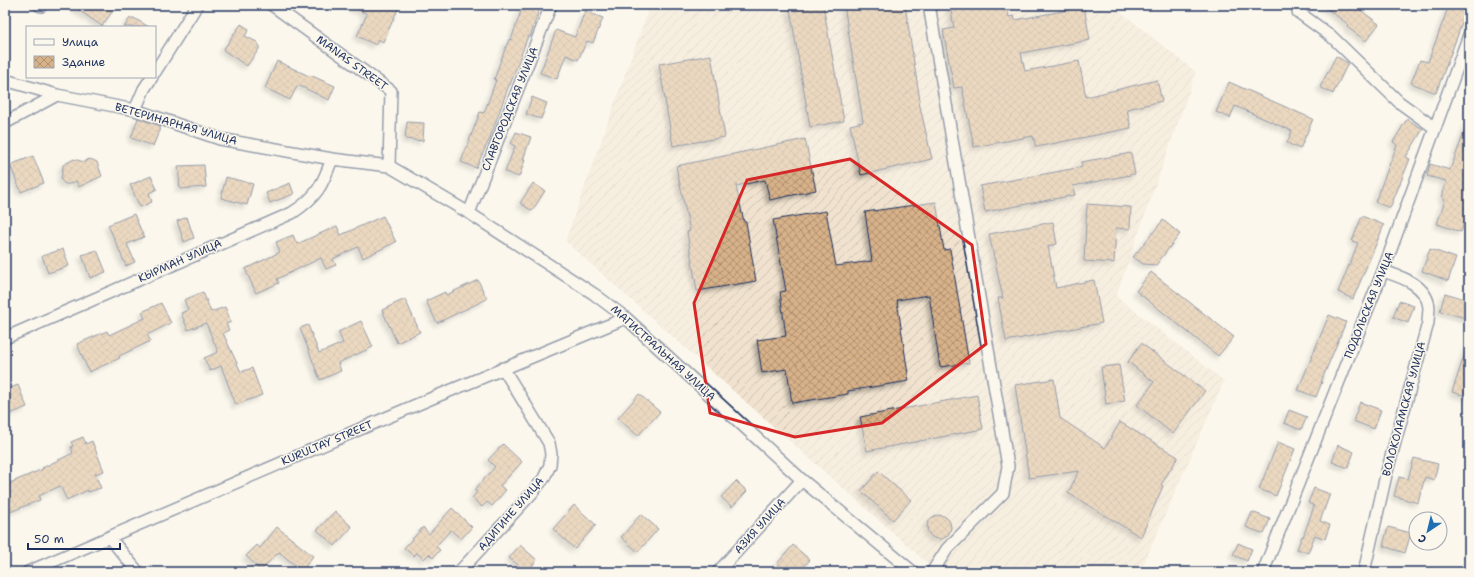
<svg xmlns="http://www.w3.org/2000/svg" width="1474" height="577" viewBox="0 0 1474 577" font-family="'Shantell Sans',sans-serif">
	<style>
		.industrial { fill: url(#industrial-furrows) }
		.building { fill: url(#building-cross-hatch); stroke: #1b2f5e; filter: url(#shadow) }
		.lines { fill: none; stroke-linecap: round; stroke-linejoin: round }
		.street-casing { stroke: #1b2f5e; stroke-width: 14 }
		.street { stroke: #fbf7ec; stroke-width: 11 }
		.marked { fill: none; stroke: #d62828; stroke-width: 3; stroke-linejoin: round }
		.labels { text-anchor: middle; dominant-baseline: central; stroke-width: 3; stroke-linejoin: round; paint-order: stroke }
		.street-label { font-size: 11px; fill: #1b2f5e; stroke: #fbf7ec }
	</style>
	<defs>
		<pattern id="industrial-furrows" width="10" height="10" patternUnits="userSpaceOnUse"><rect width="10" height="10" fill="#f0e2ce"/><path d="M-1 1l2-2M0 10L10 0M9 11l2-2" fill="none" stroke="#cdc2b3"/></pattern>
		<pattern id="building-cross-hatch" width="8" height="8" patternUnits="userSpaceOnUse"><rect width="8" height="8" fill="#d7b188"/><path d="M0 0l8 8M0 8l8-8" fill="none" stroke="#ae9072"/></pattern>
		<filter id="shadow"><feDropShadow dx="-3.5" dy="3.5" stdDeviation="2" flood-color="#0004"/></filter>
	</defs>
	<rect width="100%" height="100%" fill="#fbf7ec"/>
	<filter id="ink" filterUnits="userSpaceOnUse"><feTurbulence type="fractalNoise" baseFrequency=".025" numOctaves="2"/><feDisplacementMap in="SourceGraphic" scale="8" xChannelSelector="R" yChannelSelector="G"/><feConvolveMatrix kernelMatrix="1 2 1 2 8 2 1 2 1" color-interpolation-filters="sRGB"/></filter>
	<g filter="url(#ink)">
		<!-- industrial -->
		<path class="industrial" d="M650,5H1112L1196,72L1116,296L1224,381L1140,572H937L565,241Z"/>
		<!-- building -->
		<path class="building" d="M71,5H117L102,26Z
			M348,5H400L383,42L378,39L376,45L357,36L367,14Z
			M523,5H541L530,37L528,36L510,85H509L490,138L476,168L461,162L480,112L484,113L496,80H494L499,65L509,39L511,40Z
			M816,5H823L844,121L810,127L790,9Z
			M844,5H905L920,101L919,102L932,159L861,175L850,125L863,122Z
			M950,5H1007L1009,17L1014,16L1015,20L1084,7L1090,40L1021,53L1025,71L1079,61L1086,97L1157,80L1162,101L1127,109L1131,128L1036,147L1033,136L974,147L962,87L954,88L943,30L954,28Z
			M1322,5H1354L1379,24L1366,41L1347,27L1349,25Z
			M1449,5H1469L1436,93L1411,83L1420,60L1428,62Z
			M585,11L603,18L593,43L587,41L578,60L566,55L557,79L540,73L556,30L575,37Z
			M130,18H134L149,27H124Z
			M241,24L249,29L245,36L257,42L259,45V49L247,66L223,50Z
			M711,55L725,137L673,146L659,64Z
			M1336,56L1348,63L1333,94L1320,87Z
			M277,61L309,76L310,75L335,86L329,100L298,85L290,100L265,88Z
			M1229,82L1313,119L1300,149L1287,143L1292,131L1235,106L1230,118L1216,112Z
			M532,97L547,103L541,119L526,114Z
			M138,118L161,126L153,146L131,138Z
			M1407,119L1423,129L1406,157L1410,159L1390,208L1375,202L1397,145L1393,142Z
			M407,122L424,123L423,141L405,139Z
			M1468,122H1469V199L1466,218L1461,232L1437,224L1445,200L1442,198L1446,181L1427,176L1430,164L1450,170Z
			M516,132L531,137L523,160H525L519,177L505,172L515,146L511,144Z
			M805,139L816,190L770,200L765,180L736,186L744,222H746L756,281L697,291L687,232L690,231L676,166Z
			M1131,153L1135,174L1073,186L1075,195L985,212L980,186L1082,167L1081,162Z
			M33,156L44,183L21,192L10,165Z
			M74,159L84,162L89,159L93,160L97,162L102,176L79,187L76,181L70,184H65L61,180L63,165Z
			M204,165L206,187L180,189L178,166Z
			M151,176L157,189L149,193L152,202L140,207L130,185Z
			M226,177L253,184L247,205L221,198Z
			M290,183L294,194L270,203L266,193Z
			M533,183L545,191L532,211L520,203Z
			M936,202L944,250L950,249L969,363L940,367L929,295L897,300L909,381L848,391V394L792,403L787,369L762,373L757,340L786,336L780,292L786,291L773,220L826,211L836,266L872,261L865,212Z
			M1087,204L1131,207L1130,229L1116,228L1114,263L1084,261Z
			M134,214L144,237L127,244L135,262L126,266L108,225Z
			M383,216L396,242L363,258L358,247L333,259L336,265L326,269L321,258L277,279L279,283L256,293L245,269L280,252L276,242L293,235L297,244L337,226L341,235Z
			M1362,216L1384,225L1353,299L1338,292L1358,243L1352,241Z
			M187,217L194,238L184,242L177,221Z
			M1163,220L1180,234L1156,265L1143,264L1133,257Z
			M1053,222L1057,244L1048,246L1056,288L1094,280L1102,323L1006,341L998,298H1003L989,234Z
			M63,249L69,266L48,273L42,256Z
			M1430,249L1456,258L1448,281L1422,271Z
			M97,250L106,272L90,278L82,255Z
			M1151,272L1234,337L1218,356L1136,291Z
			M478,280L487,299L437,323L426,301L445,292L446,295Z
			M203,292L211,312L225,307L231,322L226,324L229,330L223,333L241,372L252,368L262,395L236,405L221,366L210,371L204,358L218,352L206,323L188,330L181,313L188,310L184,300Z
			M1445,293L1469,300V319L1440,311Z
			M405,299L420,332L397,343L382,310Z
			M1399,301L1414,306L1408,323L1393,317Z
			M161,303L171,323L147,335L151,341L119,356L120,358L89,372L77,344L107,331L109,335L145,318L142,312Z
			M1329,315L1346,322L1321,382H1322L1316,397L1298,390Z
			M361,321L373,347L338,363L341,371L320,380L300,328L308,325L319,353L343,343L338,332Z
			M1141,343L1205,391L1173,434L1137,405L1154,382L1128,362Z
			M1467,347H1469V397L1452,392Z
			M1119,365L1125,401L1106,404L1101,367Z
			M1054,379L1060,418L1105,448L1120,422L1178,457L1161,485L1163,486L1141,537L1068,493L1079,471L1029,478L1015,385Z
			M18,385L27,407L5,416V390Z
			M639,394L660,412L638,436L618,418Z
			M977,395L983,429L867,451L860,417Z
			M1360,402L1381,410L1374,429L1353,421Z
			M1289,410L1307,417L1301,430L1284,423Z
			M83,437L86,444L92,441L104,471L95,474L101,488L88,492V490L67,500L60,486L39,496L40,500L5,514V485L43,469L42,468L73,453L71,447L73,446L71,442Z
			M1278,442L1295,449L1276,496L1259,489Z
			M503,444L522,462L500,486L506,490L492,506L487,502L482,507L472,498L477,492L474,490L495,467L488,460Z
			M1338,445L1354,452L1348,468L1332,462Z
			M1414,458L1438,464L1434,480L1425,477L1418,503L1394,496L1399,477L1408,479Z
			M878,471L911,500L893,520L861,491Z
			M736,481L747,491L732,507L721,497Z
			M1314,488L1330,494L1320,521L1330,525L1325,539L1315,535L1308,553L1297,549L1302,536L1303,537L1314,506L1308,503Z
			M574,505L596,525L575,549L553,529Z
			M452,508L472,527L461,539L451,530L436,546L440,550L433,558L429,554L424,559L417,553L414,556L404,548L423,527L429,534Z
			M335,511L352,527L335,546L317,530Z
			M1252,512L1270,519L1264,534L1246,527Z
			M641,514L658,529L638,552L621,537Z
			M927 527a12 12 0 1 1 24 0a12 12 0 1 1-24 0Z
			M277,527L313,556L302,571L279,552L261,570L246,556L257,545L260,548Z
			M1388,527L1411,533L1405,553L1383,546Z
			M1238,543L1252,549L1247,561L1233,555Z
			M520,545L537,560L527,572L509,558Z
			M793,545L810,560L799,572H786L777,564Z"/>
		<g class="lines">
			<defs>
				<path id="street" d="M39,5L41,6
					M272,5L391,91L389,166
					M929,5L1008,466L1003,493L947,549L932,572
					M1298,12L1331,36L1399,102L1435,128
					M155,72L197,5
					M5,80L57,95L135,110L220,139L332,159L389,166L469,213L594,294L626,318L802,480L913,572
					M135,110L144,89L152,77
					M5,123L57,95
					M469,213L551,5
					M5,338L292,213C317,197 322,186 332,159
					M109,537L138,572
					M28,572L430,399L626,318
					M459,572L532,493L544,478L550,465L551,454L549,443L503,368
					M718,572L802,480
					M1263,572L1383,271L1469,35
					M1364,572L1386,475L1428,323C1428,318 1429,312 1429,307C1426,284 1401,277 1383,271"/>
			</defs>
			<!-- street casing -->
			<use href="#street" class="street-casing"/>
			<!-- street -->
			<use href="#street" class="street"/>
		</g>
	</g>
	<!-- marked area -->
	<path d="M0 0H1474V577H0ZM850,159L972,245L986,344L882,423L795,437L710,413L694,303L747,180Z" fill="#fbf7ec" fill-opacity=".55" fill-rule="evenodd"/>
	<path class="marked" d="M850,159L972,245L986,344L882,423L795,437L710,413L694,303L747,180Z"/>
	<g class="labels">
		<!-- street labels -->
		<g class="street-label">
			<text transform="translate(352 63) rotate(36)">MANAS STREET</text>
			<text transform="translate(510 109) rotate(-68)">СЛАВГОРОДСКАЯ УЛИЦА</text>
			<text transform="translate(176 124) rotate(16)">ВЕТЕРИНАРНАЯ УЛИЦА</text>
			<text transform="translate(180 261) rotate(-24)">КЫРМАН УЛИЦА</text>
			<text transform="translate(1369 305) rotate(-68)">ПОДОЛЬСКАЯ УЛИЦА</text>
			<text transform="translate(663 353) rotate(42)">МАГИСТРАЛЬНАЯ УЛИЦА</text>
			<text transform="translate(1404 409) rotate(-75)">ВОЛОКОЛАМСКАЯ УЛИЦА</text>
			<text transform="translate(327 443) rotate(-23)">KURULTAY STREET</text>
			<text transform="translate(511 514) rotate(-49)">АДИГИНЕ УЛИЦА</text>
			<text transform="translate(760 526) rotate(-48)">АЗИЯ УЛИЦА</text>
		</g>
	</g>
	<!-- margin -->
	<rect width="1474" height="577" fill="none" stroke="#fbf7ec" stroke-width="20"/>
	<rect x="10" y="10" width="1454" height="557" fill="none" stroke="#1b2f5e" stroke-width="1.5" filter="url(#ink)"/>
	<!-- legend -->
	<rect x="26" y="26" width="130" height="52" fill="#fbf7ec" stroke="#a1a7b3"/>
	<rect x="34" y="39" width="20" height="6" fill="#fbf7ec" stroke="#a1a7b3"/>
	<text x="62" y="46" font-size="12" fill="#1b2f5e">Улица</text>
	<rect x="34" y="56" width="20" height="12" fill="url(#building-cross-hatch)" stroke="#a1a7b3"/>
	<text x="62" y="66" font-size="12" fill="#1b2f5e">Здание</text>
	<!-- north arrow -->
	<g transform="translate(1428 531) rotate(215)"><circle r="19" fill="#fbf7ec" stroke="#a1a7b3"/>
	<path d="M0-3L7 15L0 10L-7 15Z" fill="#1f6fb2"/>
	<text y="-6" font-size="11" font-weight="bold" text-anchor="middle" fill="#1b2f5e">С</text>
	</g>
	<!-- scale -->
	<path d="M28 543v6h92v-6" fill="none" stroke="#1b2f5e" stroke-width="2"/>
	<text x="34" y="543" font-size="12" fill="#1b2f5e" stroke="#fbf7ec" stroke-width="3" paint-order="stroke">50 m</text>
</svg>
